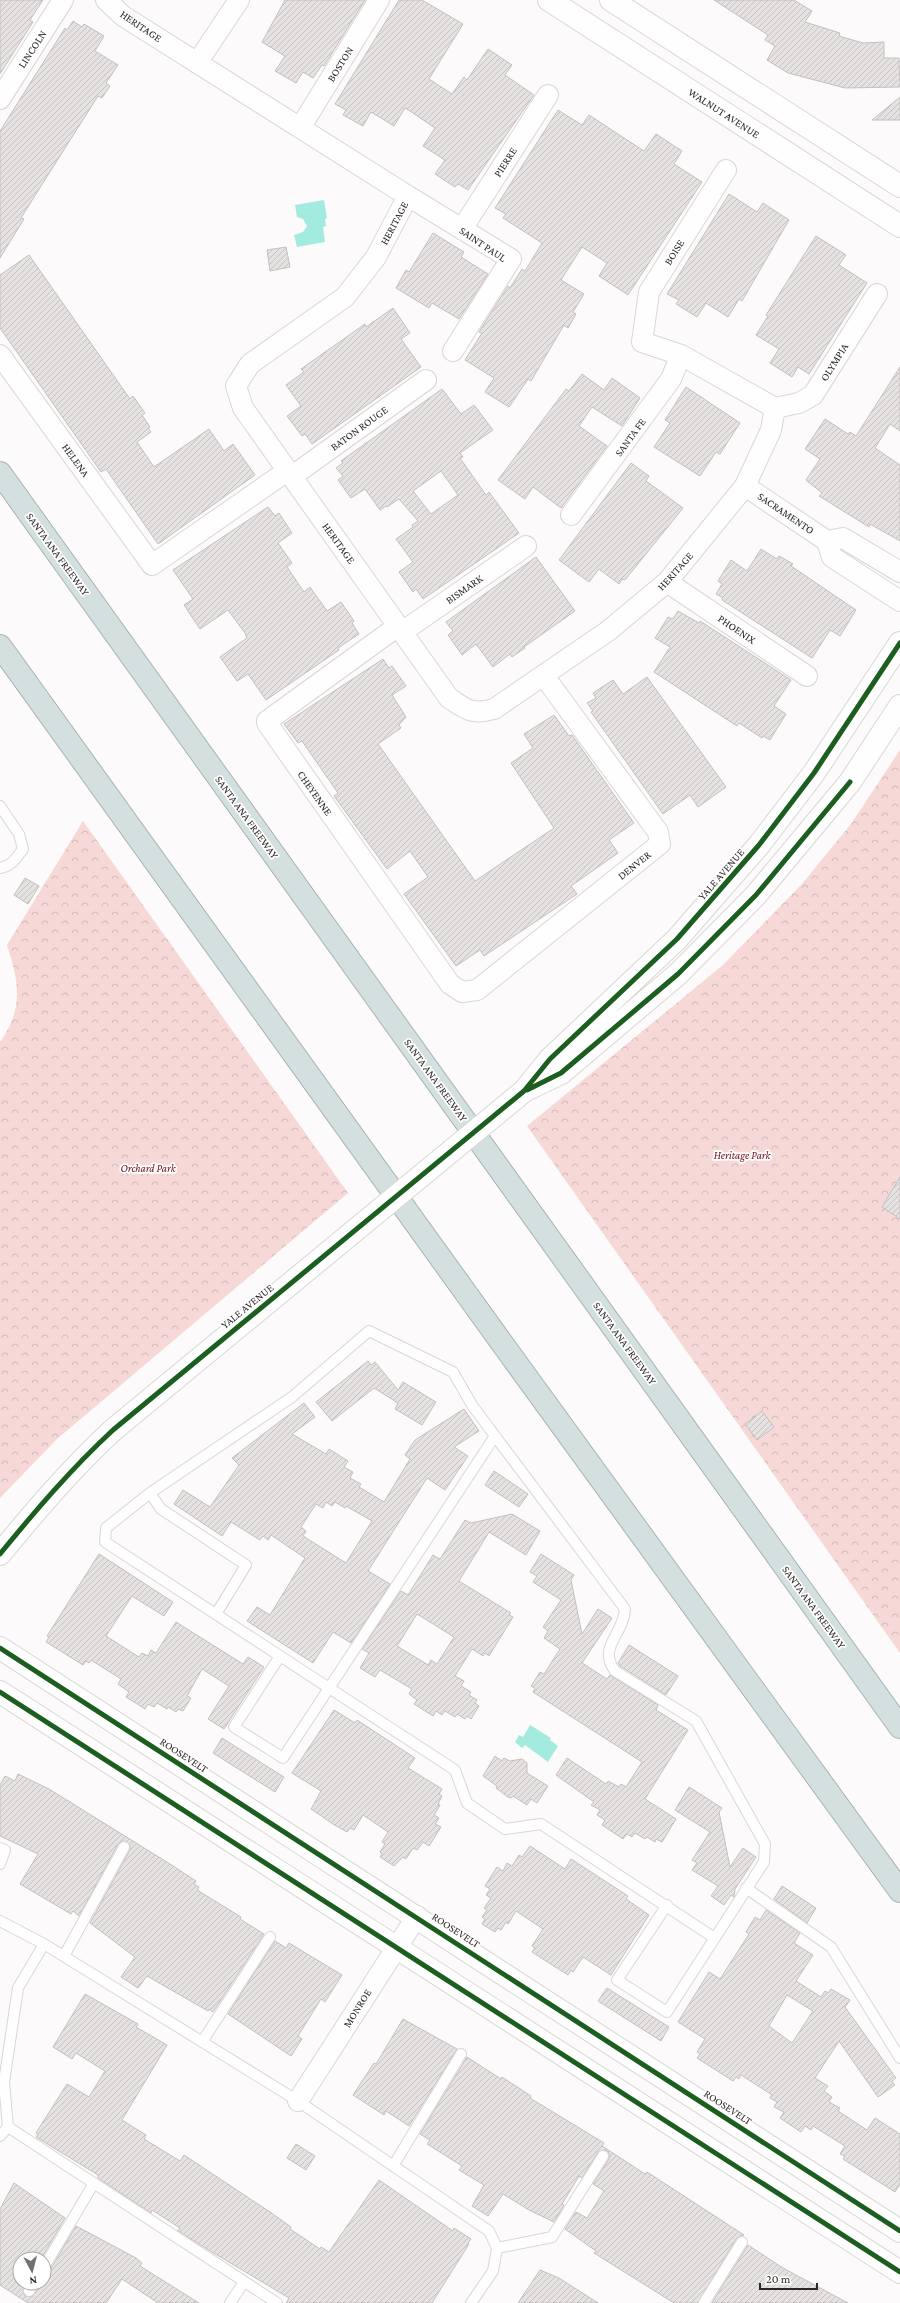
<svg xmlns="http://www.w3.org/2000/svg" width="900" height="2303" viewBox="0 0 900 2303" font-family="'Crimson Pro',serif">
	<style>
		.park { fill: url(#park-crowns) }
		.water { fill: #a4ebdf }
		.building { fill: url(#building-hatch); stroke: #c4c0c0; fill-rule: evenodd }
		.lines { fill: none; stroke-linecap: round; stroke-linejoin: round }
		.service-casing { stroke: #dbd6d6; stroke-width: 12 }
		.minor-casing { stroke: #dbd6d6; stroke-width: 22 }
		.tertiary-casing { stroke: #dbd6d6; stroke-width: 24 }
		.secondary-casing { stroke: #dbd6d6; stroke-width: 24 }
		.motorway-casing { stroke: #a8b4b2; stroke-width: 24 }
		.service { stroke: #fffefe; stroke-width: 10 }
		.minor { stroke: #fffefe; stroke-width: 20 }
		.tertiary { stroke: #fffefe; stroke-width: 22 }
		.secondary { stroke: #fffefe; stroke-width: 22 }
		.motorway { stroke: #d4e0df; stroke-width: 22 }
		.secondary-bridge-casing { stroke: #dbd6d6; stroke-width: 24; stroke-linecap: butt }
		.secondary-bridge { stroke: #fffefe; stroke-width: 22 }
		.cycleway-casing { stroke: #fff; stroke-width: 8 }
		.cycleway { stroke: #1b5e20; stroke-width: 5 }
		.labels { text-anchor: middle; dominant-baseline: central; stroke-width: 3.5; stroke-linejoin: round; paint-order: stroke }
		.street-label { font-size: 11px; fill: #2d2626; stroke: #fff }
		.park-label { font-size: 11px; font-style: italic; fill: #6d0b1b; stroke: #fff }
	</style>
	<defs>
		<pattern id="park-crowns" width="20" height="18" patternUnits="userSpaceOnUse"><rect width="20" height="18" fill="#f6d8d7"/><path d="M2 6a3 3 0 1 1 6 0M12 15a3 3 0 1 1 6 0" fill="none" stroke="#d3b9b8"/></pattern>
		<pattern id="building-hatch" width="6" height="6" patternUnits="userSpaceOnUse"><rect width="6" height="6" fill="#e7e2e2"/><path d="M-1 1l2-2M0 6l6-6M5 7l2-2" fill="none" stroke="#c6c2c2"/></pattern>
	</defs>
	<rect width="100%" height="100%" fill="#fcfafa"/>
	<!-- park -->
	<path class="park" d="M900,750V1653L527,1126L723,965L802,884L851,824Z
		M83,821L348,1193L57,1439L0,1498V1042C24,1009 19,982 7,945Z"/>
	<!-- water -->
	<path class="water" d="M324,200L327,218L325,219L326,226L323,227L325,242L297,247L294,235L303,232L307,226L303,219L297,217L295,205Z
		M530,1725L551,1738L550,1740L558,1746L548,1762L525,1745L522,1748L515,1742L519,1735L523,1737Z"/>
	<!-- building -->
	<path class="building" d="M0,0H43L30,20L33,22L0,74Z
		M285,0H365L324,66L322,65L313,78L303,72L296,83L275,71L285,56L262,42Z
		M399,0H422L463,24L429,79L452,94L464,77L467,80L488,49L512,65L505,75L534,95L468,190L458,184L455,187L435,174L445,160L423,146L435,128L407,109L405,108L394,126L371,112L363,126L343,115L346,110L335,104Z
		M714,0H794L812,11L805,22L840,33L839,36L863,43L884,42V58H899L900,87L845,88L788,73L767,60L775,46L765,40L768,35Z
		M73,21L82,27L84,24L104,36L95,51L118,65L106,83L110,86L102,98L98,96L41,186L21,218L24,219L0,258V131L65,28L67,30Z
		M900,97V120H872Z
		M558,110L582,125L589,115L644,151L656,134L682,151L674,164L702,182L628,295L599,276L607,263L582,247L561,280L584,294L573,312L576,314L568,328L564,325L531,381L528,379L509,407L485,392L494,378L465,360L482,333L479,332L508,286L510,288L522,269L525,271L542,243L503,218L506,214L495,208Z
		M729,194L757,212L763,203L789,220L742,301L739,299L728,317L706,303L697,317L676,304L679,300L667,294Z
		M433,233L464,252L461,257L488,274L459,319L432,303L429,308L396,288L406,270L409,272Z
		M816,236L846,255L839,265L867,283L809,374L798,367L792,377L770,363L779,349L756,335L768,316L766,315Z
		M286,247L290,267L270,271L267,250Z
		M29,255L130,399L133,396L145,413L142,415L150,427L148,428L151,432L137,442L154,467L209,429L224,451L233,444L255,475L158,544L106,469L101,472L0,328V275Z
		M393,308L410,333L401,339L421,367L312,444L305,434L302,436L287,416L301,406L286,385L304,372L301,369L365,324L366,327Z
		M900,367V431L890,424L875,448L900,465V541L870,524L869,527L819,496L822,493L806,480L820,459L805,449L825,419L848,434L850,432L856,436Z
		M582,374L604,390L612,378L640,398L622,426L592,407L579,426L607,446L561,508L533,487L525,499L498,480L566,389L569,391Z
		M686,387L740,423L720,454L716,452L700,476L654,447L670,423L665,420Z
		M442,389L461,414L474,405L493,430L460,453L463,457L460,458L486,495L489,492L519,533L423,599L416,589L413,592L399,572L413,562L396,539L413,527L412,525L418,521L399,499L387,507L386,506L380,510L365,489L351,498L338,480L343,476L336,468L343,463L341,461ZM441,471L458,495L431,514L413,491Z
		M631,463L649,476L646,481L683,508L625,580L622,579L619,584L599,569L589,582L559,560Z
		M268,507L275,516L279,513L292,533L278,543L292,563L287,567L304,592L310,587L327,611L341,602L354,621L352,623L359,634L338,648L339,650L266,700L248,674L237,681L220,657L247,638L245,633L228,610L200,629L184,605L193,599L173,570Z
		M761,549L777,559L779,556L793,564L791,566L856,610L840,636L830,630L812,658L722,600L723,598L716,594L722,584L718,581L731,560L747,571Z
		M536,557L575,611L524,647L525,648L512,657L510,654L493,667L476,644L462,655L448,635L453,631L446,622Z
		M678,611L699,623L700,621L791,680L774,706L786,714L770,740L763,736L762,738L739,723L737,726L654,672L670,647L655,638L668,617L673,619Z
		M383,659L389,668L392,666L406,686L392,695L406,717L399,725L401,728L378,744L475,881L554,828L511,763L533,748L524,734L554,715L569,736L572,735L634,823L609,840L618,853L571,886L577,894L484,956L480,950L456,966L404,894L428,877L410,851L387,869L334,796L338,793L302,741L298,743L284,724Z
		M647,677L726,787L698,807L690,795L663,814L591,712L593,711L587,703L596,698L593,693L613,680L623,694Z
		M25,878L39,886L28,904L14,895Z
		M900,1177V1219L882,1207Z
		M368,1361L371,1365L375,1362L398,1390L403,1382L436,1402L422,1425L395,1409L398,1403L374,1388L332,1421L316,1402Z
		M304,1403L315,1417L292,1434L326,1454L329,1449L348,1461L344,1467L353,1472L350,1478L361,1484L359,1487L384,1502L410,1459L405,1455L415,1440L464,1409L479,1431L454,1447L468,1456L445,1490L427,1478L368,1571L390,1584L351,1643L333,1632L313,1663L247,1621L257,1607L270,1615L305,1558L271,1535L268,1540L263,1536L260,1540L231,1522L222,1536L174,1504L183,1490L210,1507L239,1465L232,1458ZM326,1502L332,1506L335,1502L345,1508L346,1506L372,1521L346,1563L303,1536L306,1531L301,1527L316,1504L323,1508Z
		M762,1411L774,1427L757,1440L745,1424Z
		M494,1471L528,1494L519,1507L485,1485Z
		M512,1514L540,1531L526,1555L489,1532L459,1581L511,1613L509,1615L513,1617L489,1656L485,1653L483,1656L472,1649L455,1676L464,1681L461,1686L471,1692L469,1695L477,1700L475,1703L479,1706L471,1719L467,1716L465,1719L457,1714L455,1717L445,1711L442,1715L436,1711L433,1716L414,1704L417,1700L409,1694L412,1689L380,1670L375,1677L360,1668L369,1653L362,1649L401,1591L408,1595L433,1555L440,1559L465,1520L471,1523ZM417,1614L454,1637L437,1664L431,1660L428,1665L397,1646Z
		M99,1554L173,1602L164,1616L132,1596L106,1636L139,1657L142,1653L148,1656L151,1650L156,1653L176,1622L243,1664L248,1657L264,1667L224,1729L208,1719L229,1686L202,1669L187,1696L191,1698L183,1711L178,1709L176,1712L168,1707L167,1709L157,1703L154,1707L148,1704L145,1709L126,1697L129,1692L118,1684L121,1679L91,1660L89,1663L86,1661L83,1665L46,1642L49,1637L47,1636Z
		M541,1554L574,1575L571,1580L582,1634L598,1609L612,1618L582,1663L607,1679L610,1675L658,1705L656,1710L688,1730L645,1799L676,1819L662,1842L656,1839L655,1842L647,1837L645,1839L635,1833L632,1837L627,1834L623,1839L602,1825L605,1820L597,1815L600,1810L591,1805L594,1802L556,1775L567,1758L606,1784L608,1781L619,1787L621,1784L626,1787L642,1762L533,1692L535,1688L531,1686L540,1672L544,1674L560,1649L544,1638L548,1631L543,1627L561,1600L533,1582L537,1576L530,1572Z
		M629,1645L678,1676L666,1695L620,1666L618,1663Z
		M334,1710L355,1723L357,1720L415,1758L408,1768L442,1789L439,1794L442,1796L438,1804L440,1805L434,1815L439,1818L435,1824L441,1827L429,1846L423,1842L417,1850L413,1848L406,1859L403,1857L394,1866L380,1857L382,1853L380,1852L385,1844L382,1842L388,1832L363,1815L354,1830L350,1828L347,1832L333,1824L311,1809L321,1791L292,1773Z
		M222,1738L284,1777L275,1792L213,1753Z
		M495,1756L502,1761L504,1758L510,1761L522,1759L527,1763V1773L548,1786L537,1803L531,1799L527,1805L513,1796L511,1798L508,1797L496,1788L497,1786L483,1776Z
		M18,1774L49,1789L170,1864L196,1881L194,1884L199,1887L197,1890L241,1917L240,1919L264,1934L213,2012L209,2009L208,2011L147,1976L138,1988L121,1977L135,1957L90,1923L130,1850V1846L127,1842L123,1841L118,1844L79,1916L73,1911L71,1914L20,1884L38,1854L0,1836V1785L5,1776L15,1781Z
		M689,1787L722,1808L719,1812L730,1867L743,1848L756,1857L735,1889L734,1897L731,1895L724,1905L711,1896L718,1886L692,1870L697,1863L692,1860L710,1832L675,1810Z
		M530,1846L565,1869L571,1859L628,1896L626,1899L649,1915L611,1975L583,1957L573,1972L571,1970L568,1975L532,1952L535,1948L532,1946L543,1929L516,1911L508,1924L506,1922L501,1930L498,1928L495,1932L482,1924L485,1919L482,1917L487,1910L484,1908L491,1898L486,1895L490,1889L485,1886L497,1867L503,1871L507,1863L512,1866L519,1855L522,1857Z
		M782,1886L816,1908L807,1923L774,1899Z
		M766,1910L800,1933L794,1943L813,1955L796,1981L821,1997L825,1991L828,1993L831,1989L850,2000L845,2007L896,2078L892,2081L895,2085L878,2097L839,2041L815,2078L828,2086L824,2091L832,2097L829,2102L840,2108L838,2111L867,2130L875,2118L900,2134V2184L895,2192L843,2159L845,2156L840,2154L845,2146L813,2126L811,2130L805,2126L801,2132L780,2118L784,2112L774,2107L777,2102L770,2098L772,2095L741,2075L739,2079L736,2077L733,2081L697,2058L700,2054L697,2052L705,2039L678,2022L709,1972L720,1979L749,1934L746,1932L755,1917L760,1920ZM787,1995L813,2011L792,2043L769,2026Z
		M275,1941L286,1948L289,1943L342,1975L325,2002L321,1999L298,2036L302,2039L291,2056L228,2014Z
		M607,1988L669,2027L661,2041L598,2001Z
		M85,1994L138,2024L136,2027L167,2045L122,2120L146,2135L144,2139L180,2161L184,2155L270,2212L291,2227L290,2229L320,2249L321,2247L329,2252L379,2180L453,2231L454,2228L471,2239L468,2243L469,2244L432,2303H286L289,2298L212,2252L178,2231L180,2228L152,2210L151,2213L98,2178V2175L36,2137L38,2134L36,2133L67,2084L89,2097L105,2071L76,2053L72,2059L53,2047Z
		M403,2019L457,2049L409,2126L386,2111L384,2115L353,2095L374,2063L376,2064Z
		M467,2057L501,2079L502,2077L531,2096L530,2098L604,2143L602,2146L645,2174L647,2172L744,2235L736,2239L698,2303H674L594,2253L596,2251L565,2229L576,2212L587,2218L604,2191L593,2184L609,2159V2153L606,2150L598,2152L582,2178L579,2176L562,2204L564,2205L554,2222L529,2210L503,2194L488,2216L472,2206L484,2185L459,2170L462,2166L427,2144L430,2140L420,2134Z
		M296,2144L315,2156L306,2170L287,2158Z
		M14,2183L65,2218L41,2259H20V2283H26L23,2290L25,2296L32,2297L40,2283H44V2273L50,2270L76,2226L136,2258L142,2263L140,2266L199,2303H158L122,2279L106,2303H28L0,2285V2209Z
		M748,2245L783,2268L848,2303H712Z
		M540,2270L559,2278L598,2303H518Z"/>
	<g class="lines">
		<defs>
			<path id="service" d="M0,806L19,834L23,849C16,858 12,866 0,868
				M495,1436L625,1609C624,1634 597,1647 615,1671L696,1721L765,1844L764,1862L667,2012L617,1980L667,1905
				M150,1493L161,1509L246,1565L216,1614
				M280,1656L234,1727L283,1758L495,1436L472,1405L453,1372L369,1331L292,1397L150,1493L106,1528L105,1542L455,1770L467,1803L505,1829L541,1824L713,1937
				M0,1848L5,1850L0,1864
				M746,1888L831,1947L900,2058
				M0,1921L44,1944
				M64,1956L124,1847
				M202,2042L270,1937
				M0,2136L8,2127
				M393,2166L461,2054
				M497,2248L552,2237L603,2156
				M44,2267L94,2183
				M29,2291L34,2283
				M230,2303L244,2282
				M277,2303L8,2127L4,2082L18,1988L44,1944L298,2101L489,2231L497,2248L493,2271L471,2303
				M704,2303L742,2242"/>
			<path id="minor" d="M106,0L123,16L408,196L376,257L345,297L250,364L236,386L243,408L449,698C466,710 473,715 494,709L608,631L667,582L745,486L771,430L775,408L681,355L642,342L649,292L726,170
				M197,63L239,0
				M0,99L63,0
				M300,128L379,0
				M408,196L511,259L453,351
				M462,229L548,95
				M0,355L152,565L287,471
				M775,408L799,403L813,395L877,294
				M291,477L426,380
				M745,486L827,541L832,557L900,601
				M571,515L671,379L681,355
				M827,541L843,538L900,572
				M667,582L807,676
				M398,626L267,721V723L450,984L462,992L477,990L660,844L658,832L544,676
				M402,632L526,546
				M298,2101L417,1916"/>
			<path id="tertiary" d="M0,1648L900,2231
				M0,1692L900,2272"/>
			<path id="secondary" d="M549,0L900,226
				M611,0L900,186
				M530,1088L561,1073L678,974L756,895L850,782L900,706
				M524,1091L550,1059L677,939L759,845L814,773L900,643
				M0,1554C36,1510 71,1469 113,1430L347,1237"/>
			<path id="motorway" d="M0,473L900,1727
				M0,646L504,1346L900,1891"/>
		</defs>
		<!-- service casing -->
		<use href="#service" class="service-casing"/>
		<!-- minor casing -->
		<use href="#minor" class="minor-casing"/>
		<!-- tertiary casing -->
		<use href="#tertiary" class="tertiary-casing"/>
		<!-- secondary casing -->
		<use href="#secondary" class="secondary-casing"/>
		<!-- motorway casing -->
		<use href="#motorway" class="motorway-casing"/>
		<!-- service -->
		<use href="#service" class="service"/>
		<!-- minor -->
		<use href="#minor" class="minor"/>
		<!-- tertiary -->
		<use href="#tertiary" class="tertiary"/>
		<!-- secondary -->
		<use href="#secondary" class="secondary"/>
		<!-- motorway -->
		<use href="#motorway" class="motorway"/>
		<defs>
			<path id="secondary-bridge" d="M347,1237L524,1091"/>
		</defs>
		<!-- secondary-bridge casing -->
		<use href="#secondary-bridge" class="secondary-bridge-casing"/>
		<!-- secondary-bridge -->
		<use href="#secondary-bridge" class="secondary-bridge"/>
		<defs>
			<path id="cycleway" d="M527,1090L561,1073L678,974L756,895L850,782
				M0,1554C36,1510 71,1469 113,1430L524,1091L550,1059L677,939L759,845L814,773L900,643
				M0,1648L900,2231
				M0,1692L900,2272"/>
		</defs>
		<!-- cycleway casing -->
		<use href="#cycleway" class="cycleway-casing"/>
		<!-- cycleway -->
		<use href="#cycleway" class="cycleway"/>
	</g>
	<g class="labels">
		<!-- street labels -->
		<g class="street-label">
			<text transform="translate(141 26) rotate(34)">HERITAGE</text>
			<text transform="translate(32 49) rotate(-57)">LINCOLN</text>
			<text transform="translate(340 64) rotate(-58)">BOSTON</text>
			<text transform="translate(724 113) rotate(33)">WALNUT AVENUE</text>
			<text transform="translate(505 162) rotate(-57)">PIERRE</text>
			<text transform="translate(394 223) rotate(-62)">HERITAGE</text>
			<text transform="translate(483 244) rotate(34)">SAINT PAUL</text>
			<text transform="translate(674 252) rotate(-58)">BOISE</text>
			<text transform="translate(834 362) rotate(-58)">OLYMPIA</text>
			<text transform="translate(359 428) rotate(-36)">BATON ROUGE</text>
			<text transform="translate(630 437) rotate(-54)">SANTA FE</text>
			<text transform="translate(76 460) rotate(54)">HELENA</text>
			<text transform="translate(786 513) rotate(34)">SACRAMENTO</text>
			<text transform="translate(339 543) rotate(54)">HERITAGE</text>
			<text transform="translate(58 554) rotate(54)">SANTA ANA FREEWAY</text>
			<text transform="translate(675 571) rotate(-48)">HERITAGE</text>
			<text transform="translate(464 589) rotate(-35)">BISMARK</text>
			<text transform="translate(737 629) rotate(34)">PHOENIX</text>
			<text transform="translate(315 793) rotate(55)">CHEYENNE</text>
			<text transform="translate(247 817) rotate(54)">SANTA ANA FREEWAY</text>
			<text transform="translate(634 865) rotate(-39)">DENVER</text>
			<text transform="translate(721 874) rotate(-49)">YALE AVENUE</text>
			<text transform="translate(436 1080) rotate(54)">SANTA ANA FREEWAY</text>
			<text transform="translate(247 1306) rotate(-39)">YALE AVENUE</text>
			<text transform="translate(625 1343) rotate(54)">SANTA ANA FREEWAY</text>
			<text transform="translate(814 1607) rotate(54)">SANTA ANA FREEWAY</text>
			<text transform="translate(184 1755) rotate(33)">ROOSEVELT</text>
			<text transform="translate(456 1930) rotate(33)">ROOSEVELT</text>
			<text transform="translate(357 2008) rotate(-58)">MONROE</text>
			<text transform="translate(728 2107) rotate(33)">ROOSEVELT</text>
		</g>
		<!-- park labels -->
		<g class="park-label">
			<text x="742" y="1155">Heritage Park</text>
			<text x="148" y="1168">Orchard Park</text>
		</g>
	</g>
	<!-- north arrow -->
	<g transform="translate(32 2271) rotate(173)"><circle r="19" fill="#ffffff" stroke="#aba8a8"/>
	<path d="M0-3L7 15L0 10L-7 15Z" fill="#757070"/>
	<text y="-6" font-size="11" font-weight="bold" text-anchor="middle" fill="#2d2626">N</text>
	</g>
	<!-- scale -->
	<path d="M760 2283v6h57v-6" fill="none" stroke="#2d2626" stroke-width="2"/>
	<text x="766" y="2283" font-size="12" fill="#2d2626" stroke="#ffffff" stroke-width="3" paint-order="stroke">20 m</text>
</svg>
